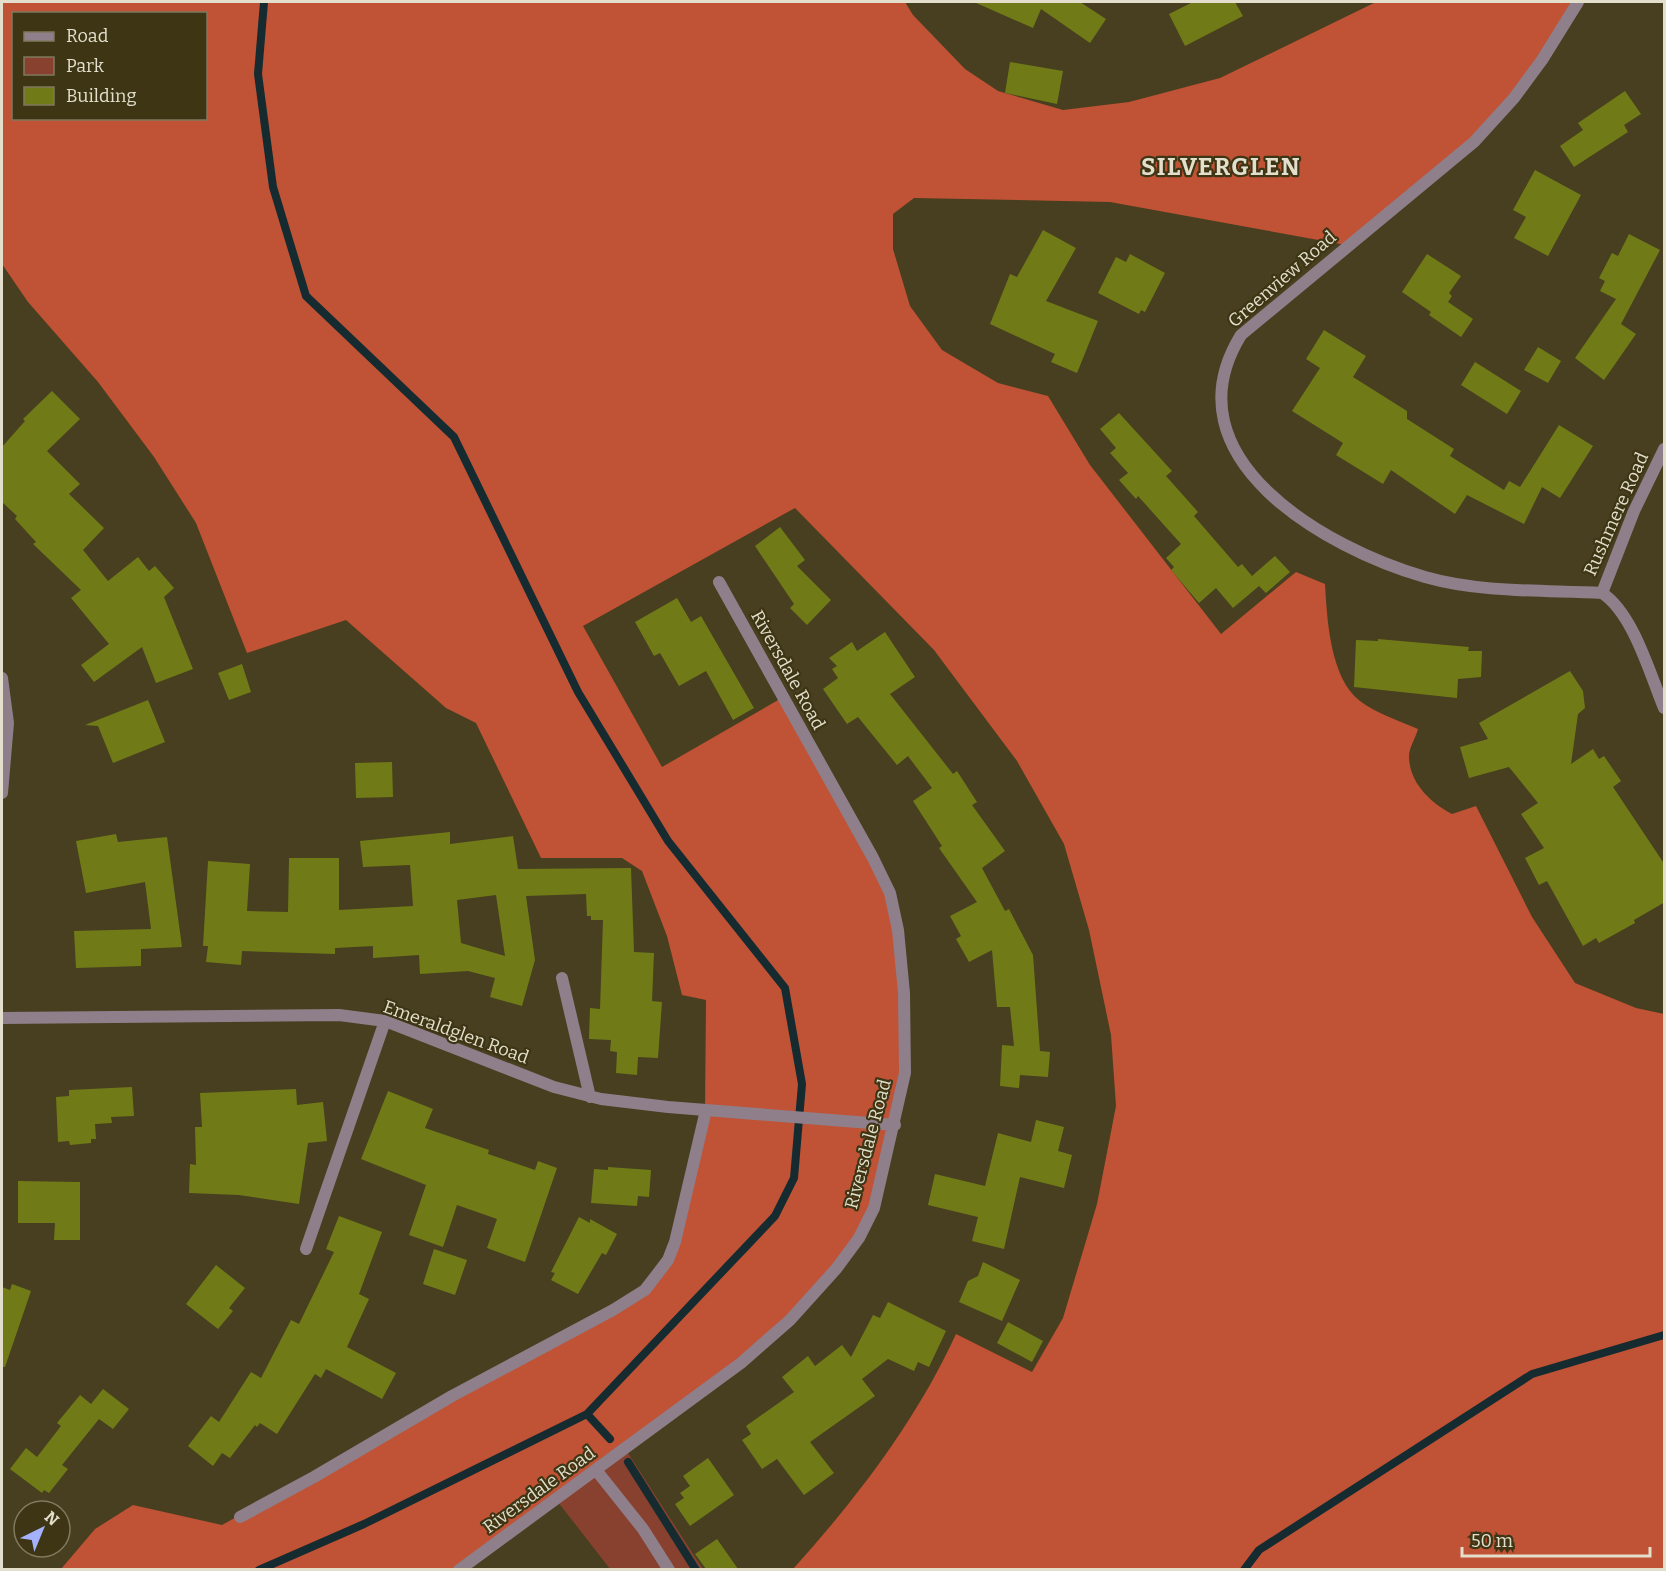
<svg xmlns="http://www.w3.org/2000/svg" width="1666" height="1571" viewBox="0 0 1666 1571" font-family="Bitter,serif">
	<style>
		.green { fill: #88412e }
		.forest { fill: #c05235; fill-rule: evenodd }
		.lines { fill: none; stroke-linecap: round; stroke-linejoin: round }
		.stream { stroke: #152b30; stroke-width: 8 }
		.building { fill: #707b18; fill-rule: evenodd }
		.service { stroke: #8e7f8a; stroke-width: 12 }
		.minor { stroke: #8e7f8a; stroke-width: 12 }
		.tertiary { stroke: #8e7f8a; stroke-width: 12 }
		.labels { text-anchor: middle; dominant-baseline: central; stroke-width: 4.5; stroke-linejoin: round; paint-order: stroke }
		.street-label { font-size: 18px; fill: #e3dfcc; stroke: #3d3514 }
		.district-label { font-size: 24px; font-weight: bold; letter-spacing: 1.5px; fill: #e3dfcc; stroke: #3d3514 }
	</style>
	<rect width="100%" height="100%" fill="#473f1f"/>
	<!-- green -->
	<path class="green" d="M626,1450L693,1554L703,1569H610L558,1502Z"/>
	<!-- forest -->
	<path class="forest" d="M2,2H905L913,15L965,69L998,91L1063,110L1129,102L1220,78L1376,2H1577L1496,118L1346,245L1110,202L914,198L893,214V249L910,306L942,350L998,383L1048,396L1090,465L1221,634L1296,572L1325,584C1327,619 1330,678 1360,701C1375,713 1400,721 1418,729C1416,737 1409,748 1409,756C1409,783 1431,803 1452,814L1476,806L1532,917L1575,983L1636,1008L1664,1014V1569H793C857,1498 916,1421 956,1334L1032,1372L1063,1318L1097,1204L1116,1106L1111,1035L1089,930L1064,844L1017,761L934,650L795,508L583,626L662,767L780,699L886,887L896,930L904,1073L873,1207L858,1238L788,1321L466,1569H61L95,1529L133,1505L222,1525L644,1290L667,1260L705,1111L706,1000L682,995L667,936L642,871L622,858H541L476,723L446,708L346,620L247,653L196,523L154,457L98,382L28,302L2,264ZM14,14H206V118H14Z"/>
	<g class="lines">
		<!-- stream -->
		<path class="stream" d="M587,1414L610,1439
			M628,1462L696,1570
			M259,1570L364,1524L587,1414L775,1216L794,1178L802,1084L785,988L668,841L578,692L454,437L306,296L273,187L258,74L264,2
			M1244,1570L1259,1550L1532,1374L1664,1335"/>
	</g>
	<!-- building -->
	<path class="building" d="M974,2H1080L1106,19L1090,43L1041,9L1033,28Z
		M1193,2H1235L1243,16L1185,46L1169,14Z
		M1010,62L1063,71L1057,104L1005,93Z
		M1625,91L1641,114L1624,125L1628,132L1574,167L1560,146L1583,130L1578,123Z
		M1535,170L1581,195L1548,256L1514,238L1526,217L1513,210Z
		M1043,230L1076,248L1046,301L1098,321L1077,373L1051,362L1055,354L990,324L1010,274L1017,277Z
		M1629,234L1660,250L1621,324L1636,334L1604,380L1575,358L1616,299L1600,291L1605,281L1599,278L1612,253L1618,256Z
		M1130,254L1165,273L1145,312L1141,310L1139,314L1098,293L1116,257L1126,262Z
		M1427,254L1461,276L1449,293L1452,296L1448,302L1473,319L1461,337L1429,315L1431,312L1402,292Z
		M1324,330L1366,356L1353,377L1407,411V419L1454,449L1450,456L1504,490L1509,481L1520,487L1559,425L1593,446L1560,498L1542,487L1524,524L1467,495L1455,514L1391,470L1383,484L1336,455L1343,443L1292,411L1320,368L1306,359Z
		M1538,347L1561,361L1548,383L1524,370Z
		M1475,362L1521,391L1507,414L1461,385Z
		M52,391L80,419L47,451L80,484L69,494L104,528L83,550L108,581L138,557L149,571L155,566L174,588L164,597L193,669L156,683L142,647L94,682L81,665L109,644L71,598L81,590L33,544L36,542L15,519L17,516L2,502V447L25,421L23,419Z
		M1119,413L1172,471L1166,476L1198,512L1194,516L1238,567L1242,564L1252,576L1275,556L1290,572L1266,593L1259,586L1233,608L1216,588L1199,603L1171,570L1174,567L1166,558L1181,544L1138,496L1136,499L1119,480L1128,473L1110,453L1116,448L1100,429Z
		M780,527L805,560L797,566L831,600L807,625L790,608L794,604L755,546Z
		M677,598L691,622L701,616L754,708L733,720L706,671L679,686L660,653L654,656L635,622Z
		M885,632L915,677L890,694L953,774L957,771L977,802L972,805L1005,851L982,868L1005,911L1009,909L1033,955L1040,1051L1050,1052L1048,1077L1020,1075L1019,1088L1000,1086L1002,1045L1014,1046L1010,1007H997L992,950L969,962L956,939L961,936L950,916L977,902L939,848L942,846L913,801L932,788L908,756L897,765L858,717L847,724L823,689L838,678L832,669L837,666L829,658L852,642L857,651Z
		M1378,639L1469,647L1468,651H1482L1481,677L1458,679L1457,698L1354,687L1356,640L1378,641Z
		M242,664L251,692L229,700L218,673Z
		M1570,671L1583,691L1585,708L1578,714L1571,764L1593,749L1599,759L1604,756L1621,781L1613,787L1665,865V902L1634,920L1635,923L1599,943L1596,938L1583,946L1547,881L1539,885L1525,858L1544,848L1521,814L1538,803L1509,767L1469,778L1460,747L1488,739L1479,723Z
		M148,700L165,742L113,763L98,726L85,725Z
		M392,762L393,797L356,798L355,763Z
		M450,832V844L513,836L518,869L631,868L634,952L654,953L652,1001L662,1002L658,1058L638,1057L637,1075L616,1073L617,1052L610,1051L611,1040L589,1039L590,1008L600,1009L603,920H591V916H587L586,894L526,896L535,960L522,1006L490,997L495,978L468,971L420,974L419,955L373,958V946L335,948V954L242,951L241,965L206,962L208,946H203L208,861L250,864L247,911L288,912L289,858H339V910L413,906L410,865L363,867L360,841ZM496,895L505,956L461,943L457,900Z
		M116,834L118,842L167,837L182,947L141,949V966L76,968L74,931L151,929L145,882L86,893L76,841Z
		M132,1087L134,1116L111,1117L112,1123L95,1124L96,1139H91V1143L70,1145L69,1141L58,1142L56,1097L69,1096V1090Z
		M296,1089L297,1105L323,1102L327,1141L308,1143L299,1204L239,1195L189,1193L190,1164L196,1165L195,1127H202L200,1093Z
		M388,1091L433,1109L425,1128L489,1150L488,1154L535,1170L538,1161L557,1168L525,1262L487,1248L497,1219L457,1205L443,1247L409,1235L426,1185L361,1159Z
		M1036,1120L1064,1127L1058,1151L1072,1155L1064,1188L1020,1177L1004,1249L972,1241L978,1217L928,1205L935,1174L985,1186L998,1133L1031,1142Z
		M608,1167L651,1170L649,1197L638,1196L637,1206L591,1203L594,1169L608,1170Z
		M18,1181L80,1182V1240H54L55,1223H18Z
		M339,1216L382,1232L359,1294L369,1299L347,1347L396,1373L382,1399L326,1369L321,1378L315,1374L277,1434L260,1423L257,1427L255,1425L230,1458L222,1453L213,1466L188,1446L211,1416L219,1422L251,1372L261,1378L291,1320L299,1324L334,1252L326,1249Z
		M579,1217L590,1223V1219L617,1234L606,1255L602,1253L578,1294L551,1280L555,1273L551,1272Z
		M434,1249L467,1260L455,1295L423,1284Z
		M983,1262L1020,1280L1002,1321L959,1302L968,1281L978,1276Z
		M216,1265L245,1288L229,1308L233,1311L218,1329L186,1304Z
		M12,1284L31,1291L5,1367H2V1287L10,1290Z
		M888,1302L946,1331L929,1367L918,1362L914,1371L888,1359L862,1379L875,1396L810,1442L834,1473L804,1495L777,1459L762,1469L742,1440L751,1434L746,1426L794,1392L782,1377L808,1356L815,1366L842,1345L851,1357L873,1315L880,1318Z
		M1008,1322L1043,1341L1032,1362L997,1343Z
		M103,1389L129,1409L113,1429L99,1419L62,1465L68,1469L49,1493L44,1490L42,1493L10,1469L26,1448L37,1457L61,1426L57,1423L80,1395L91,1404Z
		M708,1458L734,1495L690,1526L675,1504L684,1498L680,1493L690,1486L683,1476Z
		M717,1539L738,1569H706L695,1554Z"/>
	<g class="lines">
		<!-- service -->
		<path class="service" d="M306,1249L385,1021"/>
		<!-- minor -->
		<path class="minor" d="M1578,2L1542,60L1514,98L1474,142L1241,335C1165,458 1327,549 1425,577C1481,593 1543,590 1602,593C1633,613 1650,674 1664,708
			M1602,593L1634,511L1664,449
			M562,978L590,1097
			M2,1018L339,1015L385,1021L554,1087L601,1099L668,1107L895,1125
			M596,1470L643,1529L669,1570
			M240,1517L314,1477L452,1396L613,1310L645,1290L668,1260L675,1242L706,1110
			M459,1570L741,1363L790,1320L836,1269L859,1238L874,1208L905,1073L904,993L898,930L890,893L873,858L719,582"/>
		<!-- tertiary -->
		<path class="tertiary" d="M2,678L8,723L2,793"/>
	</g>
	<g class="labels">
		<!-- street labels -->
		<g class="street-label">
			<text transform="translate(1282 279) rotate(-41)">Greenview Road</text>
			<text transform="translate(1616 514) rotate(-66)">Rushmere Road</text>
			<text transform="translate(788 670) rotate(61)">Riversdale Road</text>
			<text transform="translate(456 1032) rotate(20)">Emeraldglen Road</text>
			<text transform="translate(868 1144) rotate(-75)">Riversdale Road</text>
			<text transform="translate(539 1490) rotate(-36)">Riversdale Road</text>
		</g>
		<!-- district labels -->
		<g class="district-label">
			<text x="1221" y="167">SILVERGLEN</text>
		</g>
	</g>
	<!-- border -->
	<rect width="1666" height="1571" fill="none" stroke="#e3dfcc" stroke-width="6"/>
	<!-- legend -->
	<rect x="12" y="12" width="195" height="108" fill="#3d3514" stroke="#7f795e" stroke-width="1.5"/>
	<rect x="24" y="32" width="30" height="9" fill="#8e7f8a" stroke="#7f795e" stroke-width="1.5"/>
	<text x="66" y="42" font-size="18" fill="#e3dfcc">Road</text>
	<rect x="24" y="57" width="30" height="18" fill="#88412e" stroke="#7f795e" stroke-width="1.5"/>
	<text x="66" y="72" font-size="18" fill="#e3dfcc">Park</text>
	<rect x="24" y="87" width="30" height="18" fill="#707b18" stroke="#7f795e" stroke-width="1.5"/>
	<text x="66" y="102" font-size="18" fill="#e3dfcc">Building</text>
	<!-- north arrow -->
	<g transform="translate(42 1529) rotate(43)"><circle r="28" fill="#3d3514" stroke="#7f795e" stroke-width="1.5"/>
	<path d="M0-4.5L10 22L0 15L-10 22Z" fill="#a4b1fc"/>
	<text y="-9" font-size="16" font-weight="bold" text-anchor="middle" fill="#e3dfcc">N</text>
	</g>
	<!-- scale -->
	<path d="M1462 1547v9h188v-9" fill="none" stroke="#e3dfcc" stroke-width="3"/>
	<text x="1471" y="1547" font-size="18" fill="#e3dfcc" stroke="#3d3514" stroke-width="4.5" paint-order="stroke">50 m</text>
</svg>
